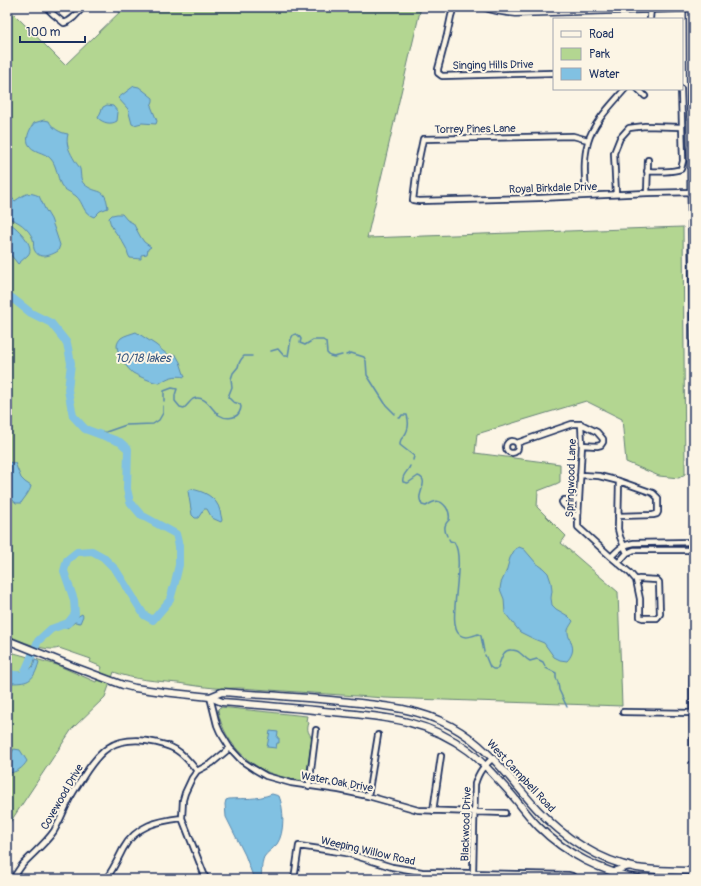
<svg xmlns="http://www.w3.org/2000/svg" width="701" height="886" viewBox="0 0 701 886" font-family="Pangolin,sans-serif">
	<style>
		.green { fill: #b3d691; stroke: #678278 }
		.water { fill: #81c1e2; stroke: #5887ad }
		.lines { fill: none; stroke-linecap: round; stroke-linejoin: round }
		.stream { stroke: #5887ad; stroke-width: 1.5 }
		.river { stroke: #81c1e2; stroke-width: 8 }
		.street-casing { stroke: #1b2f5e; stroke-width: 8 }
		.secondary-casing { stroke: #1b2f5e; stroke-width: 9 }
		.street { stroke: #fcf5e5; stroke-width: 4.5 }
		.secondary { stroke: #fcf5e5; stroke-width: 6 }
		.labels { text-anchor: middle; dominant-baseline: central; stroke-width: 4; stroke-linejoin: round; paint-order: stroke }
		.street-label { font-size: 11px; fill: #1b2f5e; stroke: #fcf5e5 }
		.water-label { font-size: 12px; font-style: italic; fill: #34547f; stroke: #fcf5e5 }
	</style>
	<rect width="100%" height="100%" fill="#fcf5e5"/>
	<filter id="ink" filterUnits="userSpaceOnUse"><feTurbulence type="fractalNoise" baseFrequency=".025" numOctaves="2"/><feDisplacementMap in="SourceGraphic" scale="8" xChannelSelector="R" yChannelSelector="G"/><feConvolveMatrix kernelMatrix="1 2 1 2 8 2 1 2 1" color-interpolation-filters="sRGB"/></filter>
	<g filter="url(#ink)">
		<!-- green -->
		<path class="green" d="M7,7L65,65L125,7H421L367,238L683,227L685,474L679,478L659,476L626,462L622,419L586,401L477,434L475,453L560,464V482L556,484L538,491L537,507L566,536L561,543L618,592L622,706L385,698L240,688C232,688 223,689 215,688C203,687 190,685 178,683C157,681 134,680 114,672L105,697L72,729L7,827V651L57,665L96,682L102,667L90,662L91,659L59,648C47,653 19,640 7,635Z
			M220,707L307,716L306,721L309,723C306,731 309,732 312,739L306,779C301,782 294,779 288,778C254,773 224,744 218,711V709Z"/>
		<!-- water -->
		<path class="water" d="M134,86L139,87L153,98V101L151,106L157,121L156,124L142,123L134,125L132,124L128,109L118,98Z
			M107,105L113,106L118,112L117,121C111,125 103,123 98,118L103,107Z
			M44,120L49,121C52,128 60,133 68,134C65,145 70,152 75,161C76,163 79,166 80,169C81,174 80,180 84,184C98,196 105,185 108,208L100,211L94,217C82,213 84,203 76,196C71,192 65,191 61,185C57,177 57,166 51,159C44,151 32,153 28,143C26,136 30,129 34,123Z
			M7,188L10,196L15,201C25,194 28,191 39,196L45,209L51,219L56,233L60,245L58,251C50,256 38,260 34,249C33,246 34,242 33,239C29,229 18,220 7,218Z
			M117,214H122L127,220L133,223L140,236L144,242L151,247L148,249L147,254L141,255V259L130,258C127,254 128,250 125,246C120,236 111,230 109,218L112,215Z
			M11,224C18,229 36,246 28,255C25,258 21,261 18,264L10,254L7,252V226Z
			M136,332C143,336 149,341 156,345C160,348 164,353 169,355C171,355 174,355 176,355L180,362L185,377C175,375 168,377 160,383C154,383 138,376 133,373C127,369 117,353 117,346C117,343 119,340 121,338C125,335 131,334 136,332Z
			M7,462L15,463L21,478L25,482L31,486C30,492 24,498 21,503H16L7,495Z
			M191,489C203,491 217,497 220,511C221,514 221,517 222,520L221,522L212,518L207,509H204L198,518H195L192,515L188,491Z
			M519,547L524,549L536,563L543,568L548,573L551,582L552,591L551,598L552,605L556,609L568,616L573,621C572,623 569,627 568,630C567,638 575,645 572,653C571,656 569,659 567,661L560,660L554,657L544,643L534,639L520,632L505,613L504,599L500,589L501,583L506,572L510,558L515,549Z
			M82,614L83,616L80,623L75,622L67,628L64,624L70,620L71,618H75Z
			M35,659L39,662C33,683 28,683 7,683V672C15,672 28,674 33,666C34,664 34,662 35,659Z
			M270,731L278,732L277,738H279V743H277L276,748L267,747Z
			M14,749L20,750L27,761C23,768 16,773 7,773V757L10,756Z
			M272,794L279,796C284,808 285,833 277,844C273,849 267,852 264,857C261,864 262,872 261,879H254L245,855L226,817L225,804L226,800L229,799C245,798 256,800 272,794Z"/>
		<g class="lines">
			<!-- stream -->
			<path class="stream" d="M271,351L278,349L284,356H288L291,339L293,335L296,334L299,336L301,339L300,343L305,345L313,340H323L326,342L327,353L330,356L334,357L342,355
				M346,355L351,353L364,357L366,361L367,375L386,405L395,414
				M164,401V391L172,388L177,389L175,395V401L180,407L184,408C187,406 190,401 193,399C205,394 212,410 219,415C225,419 235,419 239,413C240,411 241,409 241,407L240,404L233,402L228,397L232,387L231,379L233,373L238,367C239,362 240,360 244,356H252
				M399,418H400L402,415H407C409,422 409,430 404,436C401,439 400,440 400,445L414,456L413,460
				M96,433L106,432L126,425L153,424L159,420L163,413V406
				M410,466C408,472 401,475 403,482L408,483L418,476C428,479 421,489 420,496C419,499 421,502 422,505L426,506C434,501 439,498 446,507C449,511 450,515 449,520C444,524 444,530 447,536
				M449,539L450,541L454,542C467,561 445,625 460,635C465,639 472,636 478,634L481,636L484,652
				M485,655L490,667L493,669H497C501,662 502,649 511,650C515,650 518,651 520,653C524,656 526,659 530,661L537,659L543,662L546,668L556,673V678L558,682L559,690L567,707"/>
			<!-- river -->
			<path class="river" d="M7,296L12,298L31,313L51,323L67,343L71,363L68,390L73,416L85,429L120,442L128,449L127,489L130,502L141,515L176,534L179,546V565L175,582L170,600L153,620L144,615L116,570L103,557L92,551L77,552L67,560L64,571L74,600L75,614L68,623L51,629L38,641L23,676L7,674"/>
			<defs>
				<path id="street" d="M46,7L53,14L64,23C72,21 78,13 83,7
					M454,7L451,16L447,35L438,69V73L442,76L554,73
					M650,19L651,7
					M638,89L645,96
					M588,140L573,136L423,139L417,168L413,200L419,201L539,198L647,193L694,192
					M647,171C656,172 673,172 681,169L683,161L681,89
					M647,193L648,160
					M616,194L614,153L620,138L629,128L645,126L681,127
					M586,195C585,178 583,160 588,142C593,123 612,104 625,89
					M581,424L582,445L578,518V527L611,557L630,573L636,580L640,599V617L643,618H657L660,614L659,582L657,580L639,579L636,580
					M506 447a6 6 0 1 1 12 0a6 6 0 1 1-12 0Z
					M517,443L572,424H581L597,432L603,439V442L601,445L597,446L582,445
					M580,475L599,476L619,481L653,493L658,498V512L657,514L653,515L618,516
					M619,481L618,529L620,537L627,553
					M578,518L563,504L562,502L564,500H579
					M611,557C619,549 622,545 634,543L694,542
					M618,563L627,553L634,550H694
					M210,697L217,725L220,732L230,748L242,761L254,769L266,776L291,783L339,790L368,796L418,810L505,813
					M623,712L694,713
					M309,786L316,730
					M368,796L378,735
					M433,811L441,756
					M473,873L475,784C479,771 483,767 493,758
					M13,879C16,874 19,869 23,864C33,853 46,843 54,831C60,821 64,810 69,800C73,792 78,785 83,777C100,750 113,737 147,741C173,745 181,750 197,771
					M106,879C113,870 118,859 123,849C136,825 158,821 182,818
					M206,879L182,818L183,800L185,793L192,778L197,771L212,763L230,748
					M294,879L299,846L346,853L392,867L422,872L568,875L572,876L576,879
					M612,879L616,870L629,867"/>
				<path id="secondary" d="M485,7C495,11 505,12 516,13L694,8
					M690,7L691,192L694,356
					M694,617L693,692L694,803
					M7,640L72,666L123,685L135,688L163,692L210,697L222,702C260,705 297,708 334,712C384,717 427,719 469,751C477,757 484,765 491,772C500,782 509,791 517,801C524,810 531,819 539,827C566,854 602,872 640,879
					M210,697L222,692C261,695 300,697 340,701C378,705 416,707 451,726C488,746 509,778 537,809C563,837 599,861 637,868C656,871 675,871 694,871
					M694,879V859"/>
			</defs>
			<!-- street casing -->
			<use href="#street" class="street-casing"/>
			<!-- secondary casing -->
			<use href="#secondary" class="secondary-casing"/>
			<!-- street -->
			<use href="#street" class="street"/>
			<!-- secondary -->
			<use href="#secondary" class="secondary"/>
		</g>
	</g>
	<g class="labels">
		<!-- street labels -->
		<g class="street-label">
			<text transform="translate(493 65) rotate(-1)">Singing Hills Drive</text>
			<text transform="translate(475 129) rotate(-1)">Torrey Pines Lane</text>
			<text transform="translate(553 188) rotate(-2)">Royal Birkdale Drive</text>
			<text transform="translate(571 478) rotate(-88)">Springwood Lane</text>
			<text transform="translate(521 776) rotate(47)">West Campbell Road</text>
			<text transform="translate(337 782) rotate(10)">Water Oak Drive</text>
			<text transform="translate(62 797) rotate(-60)">Covewood Drive</text>
			<text transform="translate(466 824) rotate(-88)">Blackwood Drive</text>
			<text transform="translate(368 851) rotate(13)">Weeping Willow Road</text>
		</g>
		<!-- water labels -->
		<g class="water-label">
			<text x="143" y="358">10/18 lakes</text>
		</g>
	</g>
	<!-- margin -->
	<rect width="701" height="886" fill="none" stroke="#fcf5e5" stroke-width="24"/>
	<rect x="12" y="12" width="677" height="862" fill="none" stroke="#1b2f5e" stroke-width="1.5" filter="url(#ink)"/>
	<!-- legend -->
	<rect x="553" y="18" width="130" height="72" fill="#fcf5e5" stroke="#a2a6af"/>
	<rect x="561" y="31" width="20" height="6" fill="#fcf5e5" stroke="#a2a6af"/>
	<text x="589" y="38" font-size="12" fill="#1b2f5e">Road</text>
	<rect x="561" y="48" width="20" height="12" fill="#b3d691" stroke="#a2a6af"/>
	<text x="589" y="58" font-size="12" fill="#1b2f5e">Park</text>
	<rect x="561" y="68" width="20" height="12" fill="#81c1e2" stroke="#a2a6af"/>
	<text x="589" y="78" font-size="12" fill="#1b2f5e">Water</text>
	<!-- scale -->
	<path d="M20 36v6h65v-6" fill="none" stroke="#1b2f5e" stroke-width="2"/>
	<text x="26" y="36" font-size="12" fill="#1b2f5e" stroke="#fcf5e5" stroke-width="3" paint-order="stroke">100 m</text>
</svg>
